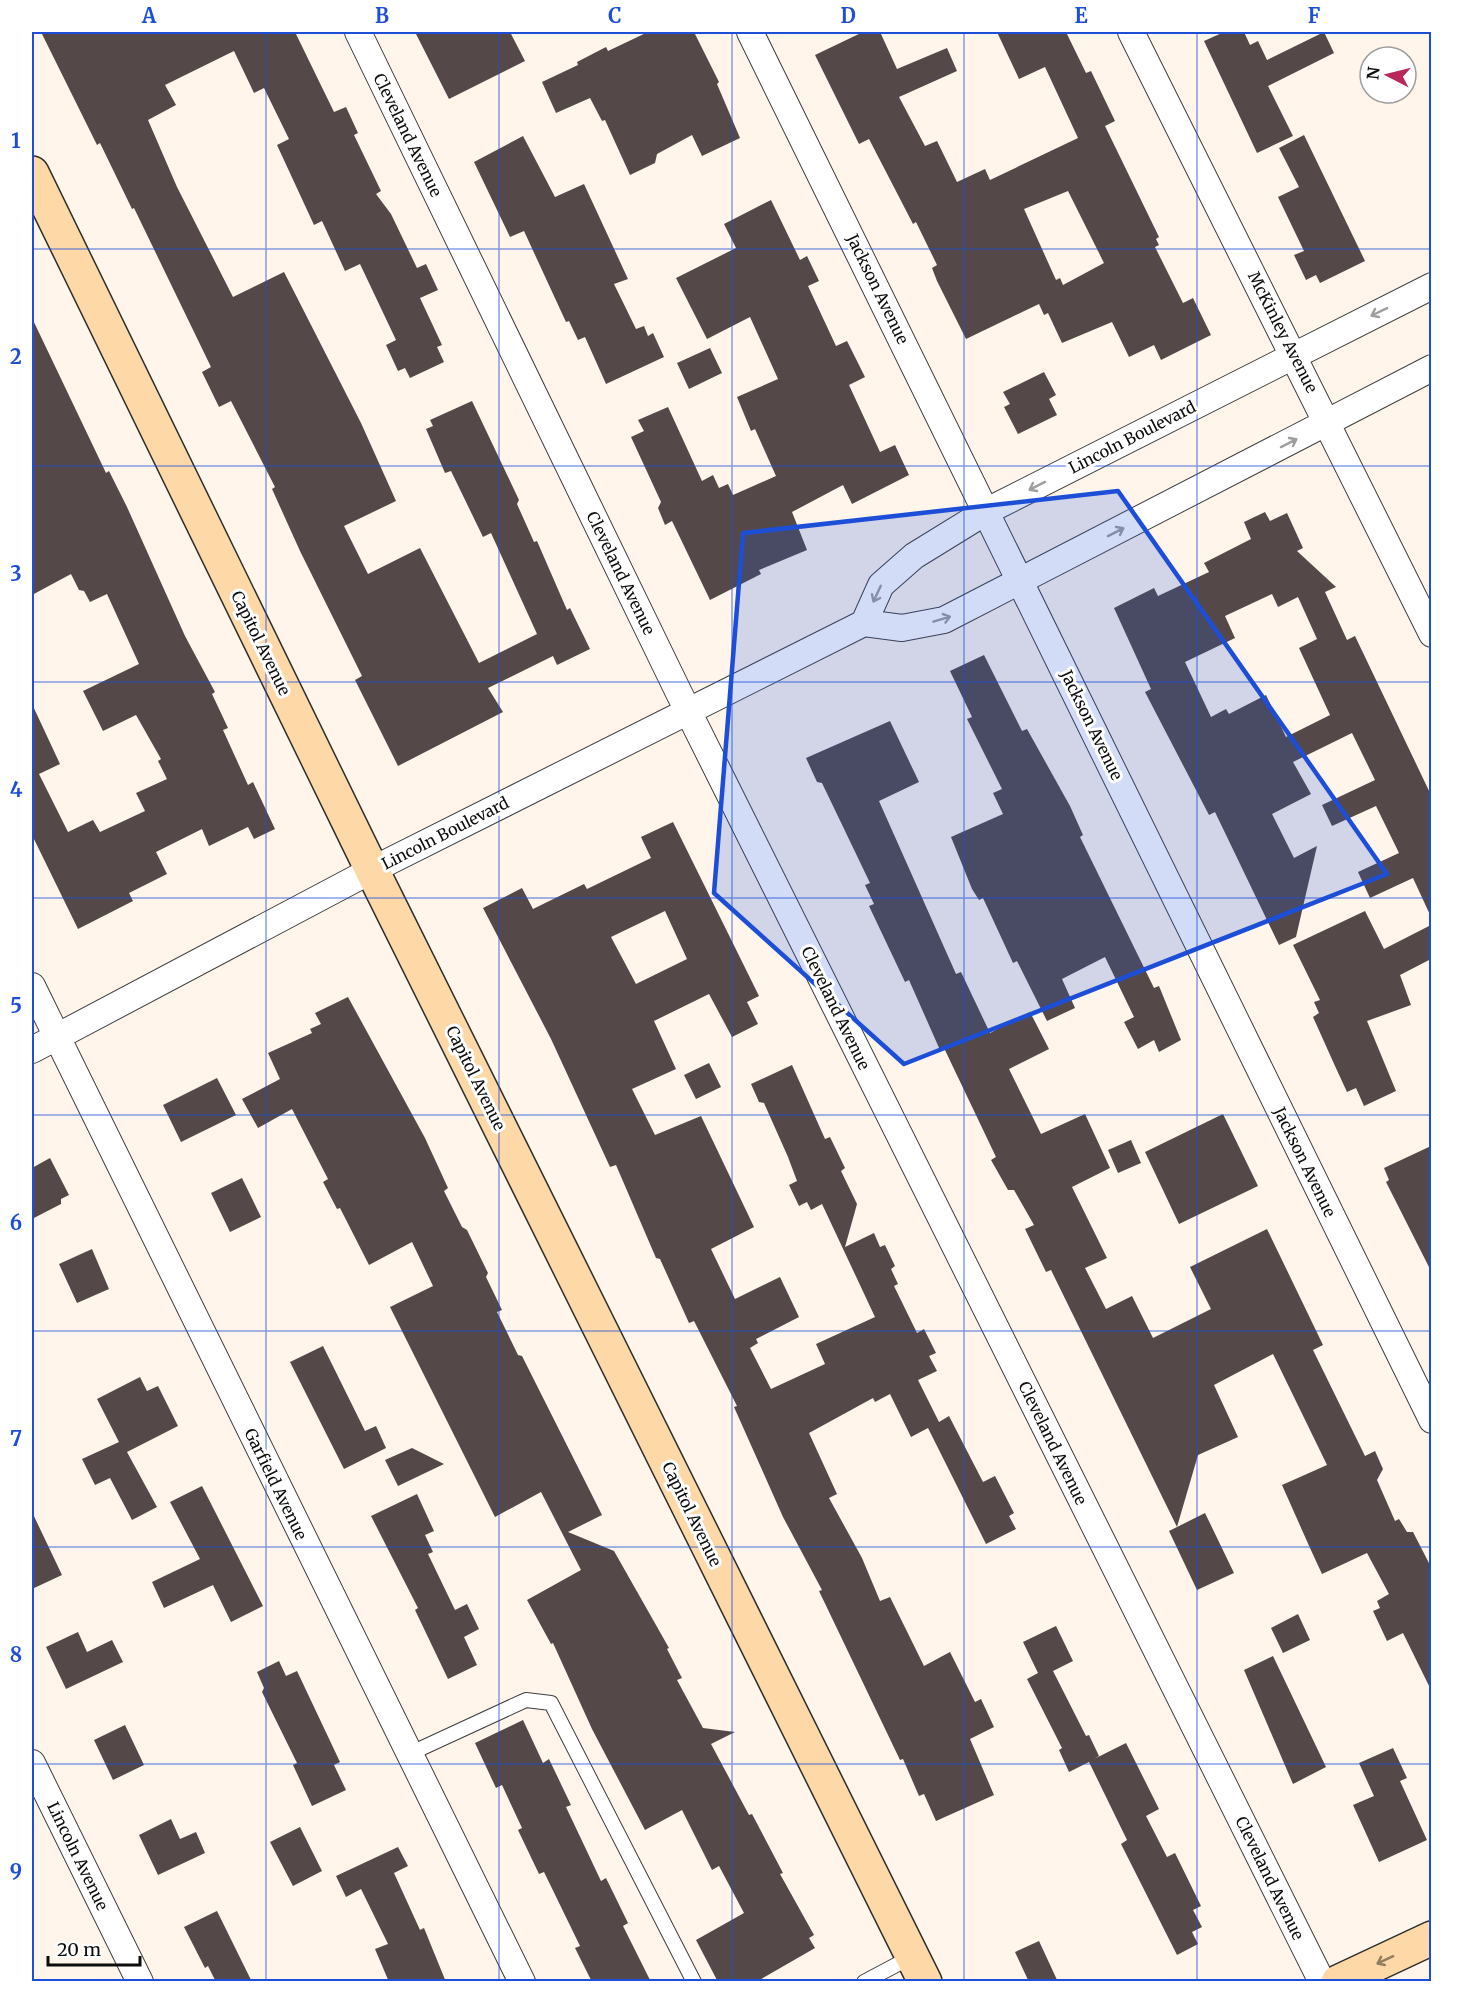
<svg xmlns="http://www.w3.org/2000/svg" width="1463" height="2013" viewBox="0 0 1463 2013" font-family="Merriweather,serif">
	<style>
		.building { fill: #544948; fill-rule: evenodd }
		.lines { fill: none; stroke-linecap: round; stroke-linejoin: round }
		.service-casing { stroke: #3f3f3f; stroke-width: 16 }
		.minor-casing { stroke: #3f3f3f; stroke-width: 28 }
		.secondary-casing { stroke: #2e2e2e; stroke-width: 36 }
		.service { stroke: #fff; stroke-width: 14 }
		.minor { stroke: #fff; stroke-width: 26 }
		.secondary { stroke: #fed9a7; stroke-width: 33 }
		.oneway { stroke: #9e9e9e }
		.oneway2 { stroke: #917d61 }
		.marked { fill: #1d4ed8; fill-opacity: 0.2; stroke: #1d4ed8; stroke-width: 4.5; stroke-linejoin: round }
		.grid { fill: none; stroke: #1d4ed8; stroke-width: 1.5; stroke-opacity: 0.55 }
		.labels { text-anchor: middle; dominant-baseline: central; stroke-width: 6; stroke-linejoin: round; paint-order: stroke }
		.street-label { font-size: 16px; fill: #0c0c0c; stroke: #fff }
		.neatline { fill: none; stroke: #1d4ed8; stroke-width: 2 }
		.grid-label { font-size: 20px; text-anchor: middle; font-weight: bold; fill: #1d4ed8 }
	</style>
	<rect width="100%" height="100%" fill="#fff5eb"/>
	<!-- building -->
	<path class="building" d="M41,32H295L334,112L346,107L358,133L354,135L381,191L376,194L391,214L417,268L426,264L438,290L420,298L442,345L437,347L444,362L410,378L405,368L398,371L386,345L396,340L360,264L345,271L322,221L314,225L277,145L289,139L264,88L254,93L234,51L165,85L176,105L148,120L177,187L233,297L284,272L361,423L396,501L344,526L368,574L420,548L479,663L537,634L491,533L483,537L451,471L445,473L426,429L433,426L430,420L472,401L519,500L517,504L534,542L537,541L567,610L570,608L590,649L557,665L553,656L488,688L503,712L398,766L355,680L362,676L300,551L272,489L275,487L231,401L219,407L202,372L211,367L134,208L132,209L100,143L97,145Z
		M415,32H510L525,61L449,99Z
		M648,32H694L719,82L717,84L740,138L702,156L692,135L657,154L655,163L630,175L605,120L602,121L590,98L556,113L542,82L578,65L577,62L606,47L608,51Z
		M863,32L881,34L897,69L947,48L957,71L899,97L925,146L937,141L957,182L985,169L990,180L1078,138L1045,67L1019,79L997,32H1066L1086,73L1091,71L1115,121L1105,126L1159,237L1156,239L1159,245L1155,247L1183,303L1193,298L1211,335L1161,360L1154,345L1129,357L1112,322L1062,343L1048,313L1044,315L1039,304L966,339L937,281L932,268L937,265L916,222L913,224L869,139L859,144L815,55ZM1068,191L1104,263L1063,285L1060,278L1056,280L1024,209Z
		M1224,32H1244L1250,45L1258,41L1267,60L1324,32L1334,53L1268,86L1293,136L1257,153L1204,41Z
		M1304,135L1365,261L1320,283L1316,275L1306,280L1294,255L1304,251L1278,197L1299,187L1279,148Z
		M523,136L555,197L584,184L628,279L614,284L636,329L644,326L648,336L653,333L664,357L606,384L585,337L578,340L569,321L566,322L524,231L510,237L474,162Z
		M771,200L800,260L807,256L819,281L808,286L836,346L847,341L865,377L849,385L880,452L895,445L909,475L852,504L843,485L792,512L807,550L759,570L761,574L710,600L672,521L665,525L658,508L661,502L631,437L644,431L638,420L668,407L702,481L713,475L719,488L728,484L733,495L776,476L755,429L751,431L737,397L778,379L750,317L707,339L676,278L736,248L724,224Z
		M32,318L106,473L109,471L127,507L185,636L215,692L212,694L228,728L223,730L248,785L253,782L275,829L254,839L248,827L209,846L202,829L156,852L167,874L129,893L133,901L78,929L32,835V704L60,764L39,774L68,832L93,820L100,832L145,811L136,793L167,779L158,761L161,759L136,715L103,731L83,691L139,664L107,594L90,602L84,591L79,590L71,574L32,595Z
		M710,348L722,373L689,389L677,363Z
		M1044,372L1056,395L1049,399L1057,415L1018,434L1004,407L1010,404L1003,392Z
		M1265,512L1270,521L1287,513L1303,548L1297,551L1336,587L1325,592L1347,640L1355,636L1431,795V917L1413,878L1370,898L1358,872L1399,853L1376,806L1332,826L1322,805L1375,780L1352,733L1293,762L1311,794L1272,814L1294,858L1317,846L1296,937L1279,945L1215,812L1209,815L1145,692L1151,689L1114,608L1154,588L1158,596L1209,572L1204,563L1251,539L1244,522ZM1272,594L1278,607L1298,597L1317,639L1299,648L1330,715L1286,737L1266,695L1229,714L1226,709L1211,717L1185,662L1235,638L1225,616Z
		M984,655L1022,731L1027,729L1070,806L1083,835L1080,837L1154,988L1159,986L1181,1040L1159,1052L1154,1040L1138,1049L1124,1022L1134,1017L1105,957L1062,979L1075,1008L1047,1021L1017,961L1013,963L983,898L979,900L972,889L951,837L1003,814L993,793L1002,789L967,719L972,717L950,671Z
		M890,721L919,782L879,801L956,974L961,972L990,1033L1030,1012L1049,1049L1009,1069L1041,1134L1085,1114L1110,1168L1072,1187L1107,1258L1085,1268L1106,1309L1132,1296L1153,1338L1211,1309L1190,1267L1267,1229L1323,1345L1313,1350L1365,1456L1375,1451L1383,1469L1377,1480L1395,1521L1399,1519L1407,1532H1413L1431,1567V1690L1403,1633L1387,1641L1373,1611L1380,1608L1377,1601L1389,1594L1367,1553L1322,1574L1310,1548L1282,1485L1327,1465L1273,1354L1214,1385L1238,1437L1198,1455L1177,1527L1205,1513L1234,1573L1197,1590L1169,1531L1177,1527L1051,1270L1046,1272L1025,1229L1034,1225L1014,1190H1008L991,1160L996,1157L944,1048L940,1050L909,980L905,982L869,906L874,904L865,885L870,883L822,783L817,782L806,758Z
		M673,822L759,996L747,1002L758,1024L732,1037L709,994L654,1021L676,1069L632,1089L655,1135L701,1116L754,1227L711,1249L735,1299L780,1277L799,1317L756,1339L758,1343L750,1348L771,1389L825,1364L816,1344L875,1317L822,1204L811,1210L807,1202L799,1206L789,1185L797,1181L788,1157L764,1103L759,1102L751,1084L792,1065L825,1139L830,1137L845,1168L841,1171L857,1204L845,1247L874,1233L880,1247L885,1245L895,1266L891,1269L898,1284L894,1286L917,1333L924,1329L936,1353L929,1356L937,1371L918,1380L939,1422L949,1416L983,1482L995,1476L1014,1513L1009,1516L1016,1529L986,1544L928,1428L911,1437L890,1394L875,1402L873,1398L809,1433L837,1494L829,1498L862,1558L880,1601L890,1597L924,1666L950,1652L975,1702L981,1699L994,1727L970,1739L994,1795L936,1821L924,1794L919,1796L903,1759L900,1760L819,1591L822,1590L783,1517L734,1407L737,1406L694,1321L689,1323L660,1259L656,1258L616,1165L610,1167L551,1039L483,908L522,888L533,909L584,884L587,889L651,858L641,837ZM665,911L687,959L636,984L611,937Z
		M1365,911L1384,949L1431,925V959L1400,975L1411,1005L1367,1021L1396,1091L1364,1106L1356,1088L1347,1092L1335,1066L1313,1017L1319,1013L1314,1002L1320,1000L1293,945Z
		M348,997L425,1138L448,1188L444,1191L462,1227L467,1230L488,1273L486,1277L502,1310L497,1312L518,1355L522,1356L602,1515L568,1532L614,1551L669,1648L667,1649L682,1678L677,1680L703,1728L735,1732L711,1744L749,1815L752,1814L783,1873L780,1874L814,1935L809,1938L815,1948L756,1982H718L696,1940L744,1913L719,1866L712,1870L682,1810L645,1830L592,1729L553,1643L551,1644L527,1600L581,1570L541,1492L495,1517L390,1307L433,1286L412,1242L369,1265L340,1208L337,1209L323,1182L328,1179L292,1109L258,1128L242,1099L280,1079L268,1053L312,1033L310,1029L321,1024L315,1013Z
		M709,1063L721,1087L696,1099L684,1075Z
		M217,1078L236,1115L181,1142L163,1105Z
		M1223,1114L1258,1186L1179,1224L1145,1152Z
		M1131,1140L1141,1163L1118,1173L1108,1150Z
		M1431,1146V1271L1386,1182L1389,1180L1384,1168Z
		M50,1158L69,1195L61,1199V1204L32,1219V1168Z
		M242,1178L261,1217L230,1232L211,1193Z
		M92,1249L109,1289L77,1303L59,1264Z
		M323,1346L365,1431L376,1426L386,1448L344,1469L290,1362Z
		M140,1377L147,1391L158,1386L178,1426L127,1452L157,1507L132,1520L110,1478L95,1485L82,1459L119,1442L97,1399Z
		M412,1448L444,1464L398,1486L385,1460Z
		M202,1486L263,1606L231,1622L213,1585L164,1608L152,1582L200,1559L170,1502Z
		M417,1494L434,1531L425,1535L433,1552L428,1554L455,1610L467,1604L479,1629L464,1637L477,1665L448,1679L415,1610L418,1608L371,1516Z
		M32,1512L62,1575L32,1589Z
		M1298,1614L1310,1640L1283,1653L1271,1628Z
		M1056,1626L1073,1661L1053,1671L1086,1736L1089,1735L1099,1756L1094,1759L1126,1743L1159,1809L1146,1816L1167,1857L1175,1853L1201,1906L1193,1910L1202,1927L1192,1932L1198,1944L1177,1955L1121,1844L1127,1840L1089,1762L1069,1772L1059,1750L1062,1748L1027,1679L1038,1673L1023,1642Z
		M78,1632L87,1652L112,1640L123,1662L66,1689L46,1647Z
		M1273,1656L1326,1767L1293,1784L1244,1670Z
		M279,1661L286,1676L297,1671L340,1762L334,1765L346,1790L312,1806L293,1765L297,1763L262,1692L264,1688L257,1672Z
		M523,1720L543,1763L549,1759L571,1805L566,1807L601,1881L606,1878L628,1923L623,1926L651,1982H592L575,1948L580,1946L544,1872L539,1874L518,1830L522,1828L502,1785L496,1788L475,1743Z
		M125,1725L144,1765L113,1780L94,1740Z
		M1393,1748L1407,1778L1400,1781L1427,1840L1379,1862L1353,1805L1374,1796L1359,1763Z
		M171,1819L180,1839L196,1832L205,1853L158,1875L139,1835Z
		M300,1827L322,1871L293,1886L270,1842Z
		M398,1847L408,1866L394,1873L420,1930L424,1928L446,1982H389L375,1949L388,1944L361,1889L346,1897L336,1876Z
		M217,1911L252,1982H216L208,1966L205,1968L184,1927Z
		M1039,1941L1058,1982H1029L1015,1952Z"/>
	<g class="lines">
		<defs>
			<path id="service" d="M409,1754L526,1700L551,1703L694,1982
				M864,1982L913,1956"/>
			<path id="minor" d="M358,32L678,691L1322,1982
				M750,32L1432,1420
				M1131,32L1432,634
				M864,623L881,585L914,556L987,511L1432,286
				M32,986L522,1982
				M32,1050L372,870L864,623L902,628L944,620L1432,368
				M32,1763L140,1982"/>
			<path id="secondary" d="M32,173L372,870L925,1982
				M1338,1982L1432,1938"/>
		</defs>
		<!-- service casing -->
		<use href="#service" class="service-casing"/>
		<!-- minor casing -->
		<use href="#minor" class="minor-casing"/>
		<!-- secondary casing -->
		<use href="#secondary" class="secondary-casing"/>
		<!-- service -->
		<use href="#service" class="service"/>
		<!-- minor -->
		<use href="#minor" class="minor"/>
		<!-- secondary -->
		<use href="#secondary" class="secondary"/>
	</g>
	<!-- one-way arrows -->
	<defs><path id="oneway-shaft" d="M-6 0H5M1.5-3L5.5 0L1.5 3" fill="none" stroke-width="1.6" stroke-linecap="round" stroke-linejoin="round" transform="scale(1.5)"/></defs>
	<g class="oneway">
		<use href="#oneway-shaft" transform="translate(1379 312) rotate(154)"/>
		<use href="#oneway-shaft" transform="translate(1289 443) rotate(-27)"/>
		<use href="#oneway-shaft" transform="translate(1037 486) rotate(153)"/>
		<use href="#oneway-shaft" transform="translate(1116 532) rotate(-27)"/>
		<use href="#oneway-shaft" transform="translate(877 594) rotate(115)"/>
		<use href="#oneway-shaft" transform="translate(942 619) rotate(-17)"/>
	</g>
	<use class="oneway2" href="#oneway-shaft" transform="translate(1385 1960) rotate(155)"/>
	<!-- marked area -->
	<path class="marked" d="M1118,491L1387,874L904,1064L714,893L743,533Z"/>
	<!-- grid -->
	<path class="grid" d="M266,32V1982M499,32V1982M732,32V1982M964,32V1982M1197,32V1982M32,249H1432M32,466H1432M32,682H1432M32,898H1432M32,1115H1432M32,1331H1432M32,1547H1432M32,1764H1432"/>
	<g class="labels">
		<!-- street labels -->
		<g class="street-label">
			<text transform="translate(408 135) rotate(64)">Cleveland Avenue</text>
			<text transform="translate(878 289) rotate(64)">Jackson Avenue</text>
			<text transform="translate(1283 332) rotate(63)">McKinley Avenue</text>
			<text transform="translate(1132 437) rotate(-27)">Lincoln Boulevard</text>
			<text transform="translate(621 573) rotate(64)">Cleveland Avenue</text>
			<text transform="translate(261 643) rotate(64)">Capitol Avenue</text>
			<text transform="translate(1092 725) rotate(64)">Jackson Avenue</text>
			<text transform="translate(445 833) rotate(-27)">Lincoln Boulevard</text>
			<text transform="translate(836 1008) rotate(64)">Cleveland Avenue</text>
			<text transform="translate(476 1078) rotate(64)">Capitol Avenue</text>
			<text transform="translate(1305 1162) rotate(64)">Jackson Avenue</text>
			<text transform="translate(1053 1443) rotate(64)">Cleveland Avenue</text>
			<text transform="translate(276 1484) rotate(64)">Garfield Avenue</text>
			<text transform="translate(692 1514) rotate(64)">Capitol Avenue</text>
			<text transform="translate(78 1856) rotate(64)">Lincoln Avenue</text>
			<text transform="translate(1270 1878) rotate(64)">Cleveland Avenue</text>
		</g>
	</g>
	<!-- border -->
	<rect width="1463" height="2013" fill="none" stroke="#ffffff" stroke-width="66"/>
	<!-- north arrow -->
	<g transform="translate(1388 75) rotate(277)"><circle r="28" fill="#ffffff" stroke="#9e9e9e" stroke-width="1.5"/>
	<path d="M0-4.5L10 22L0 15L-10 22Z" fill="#b9275b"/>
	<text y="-9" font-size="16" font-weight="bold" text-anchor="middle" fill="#0c0c0c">N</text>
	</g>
	<!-- scale -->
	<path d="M48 1956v9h92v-9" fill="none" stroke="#0c0c0c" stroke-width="3"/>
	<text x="57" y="1956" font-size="18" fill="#0c0c0c" stroke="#ffffff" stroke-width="4.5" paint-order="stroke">20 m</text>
	<rect x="33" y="33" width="1397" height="1947" class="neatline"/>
	<g class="grid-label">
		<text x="149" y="23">A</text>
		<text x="382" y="23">B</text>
		<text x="615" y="23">C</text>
		<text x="848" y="23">D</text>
		<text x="1081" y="23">E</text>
		<text x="1314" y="23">F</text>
		<text x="16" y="148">1</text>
		<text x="16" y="364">2</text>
		<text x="16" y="581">3</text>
		<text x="16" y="797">4</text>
		<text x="16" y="1013">5</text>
		<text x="16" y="1230">6</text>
		<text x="16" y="1446">7</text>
		<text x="16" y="1662">8</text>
		<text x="16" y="1879">9</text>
	</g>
</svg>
